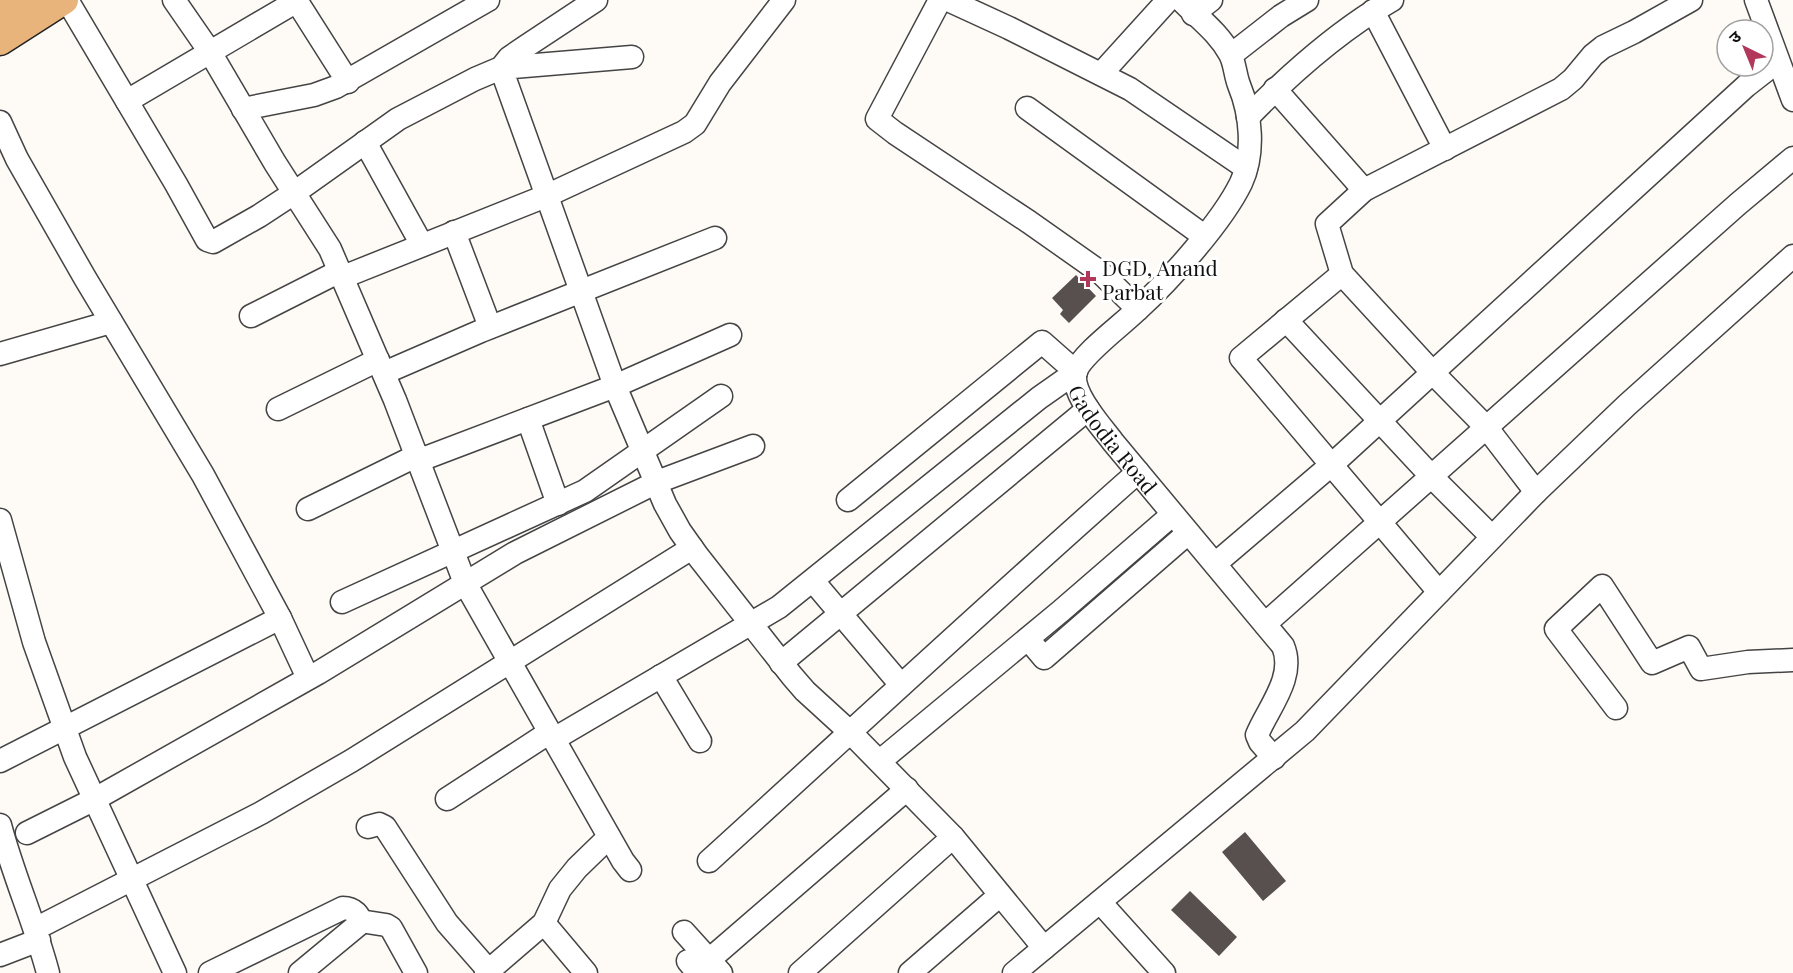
<svg xmlns="http://www.w3.org/2000/svg" width="1793" height="973" viewBox="0 0 1793 973" font-family="'Playfair Display','Noto Sans Devanagari',serif">
	<style>
		.building { fill: #58504e }
		.lines { fill: none; stroke-linecap: round; stroke-linejoin: round }
		.minor-casing { stroke: #444; stroke-width: 25 }
		.major-casing { stroke: #222; stroke-width: 31 }
		.minor { stroke: #fff; stroke-width: 22 }
		.major { stroke: #e8b47b; stroke-width: 28 }
		.poi-dot { fill: #b1385a; stroke: #fff; stroke-width: 2 }
		.labels { text-anchor: middle; dominant-baseline: central; stroke-width: 6; stroke-linejoin: round; paint-order: stroke }
		.poi-label { font-size: 21px; fill: #111; stroke: #fff; text-anchor: start }
		.street-label { font-size: 21px; fill: #111; stroke: #fff }
	</style>
	<rect width="100%" height="100%" fill="#fefaf6"/>
	<!-- building -->
	<path class="building" d="M1076,275L1096,296L1069,323L1060,314L1063,310L1052,298Z
		M1245,832L1286,881L1263,901L1222,852Z
		M1190,891L1237,937L1219,956L1171,910Z"/>
	<g class="lines">
		<defs>
			<g id="minor">
				<path d="M67,0L176,184L207,240L213,242L259,216L294,193L398,119L475,79L501,68L509,58L525,47L596,0"/>
				<path d="M174,0L210,52L275,163L330,249L395,400L465,583L623,861L630,870"/>
				<path d="M296,0L348,82"/>
				<path d="M940,0L877,119L895,133L1029,222L1100,272L1138,309"/>
				<path d="M948,0L1009,28L1130,89L1246,168"/>
				<path id="s1" d="M1181,0C1198,18 1218,32 1230,54C1235,63 1235,75 1239,85C1251,114 1255,153 1241,183C1222,222 1170,280 1137,310C1123,324 1082,354 1076,371C1069,392 1102,427 1113,442L1283,646C1296,677 1268,708 1257,735L1260,742L1274,758"/>
				<path d="M1756,0L1793,100"/>
				<path d="M1373,11L1445,149"/>
				<path d="M1193,14L1211,0"/>
				<path d="M1231,55L1281,16L1307,0"/>
				<path d="M632,57L501,68L615,386L665,504L680,531L697,555L792,676L805,691L851,733L953,837L1044,948"/>
				<path d="M1101,74L1168,0"/>
				<path d="M1275,89L1364,190"/>
				<path d="M127,101L297,1"/>
				<path d="M1027,108L1204,236"/>
				<path d="M243,109L314,95L336,87L488,0"/>
				<path d="M1248,117C1291,73 1338,31 1392,0"/>
				<path d="M0,122L17,159L85,278L203,475L280,618L308,678"/>
				<path d="M365,142L422,245"/>
				<path d="M454,232L490,327"/>
				<path d="M1342,274L1241,358L1439,592"/>
				<path d="M343,277L546,196L684,132L695,124L720,83L784,0"/>
				<path d="M251,316L340,271"/>
				<path d="M1286,320L1432,477L1492,537"/>
				<path d="M0,354L111,322"/>
				<path d="M384,373L481,331L715,238"/>
				<path d="M278,409L378,360"/>
				<path d="M528,419L558,504"/>
				<path d="M420,460L615,386L730,335"/>
				<path d="M1536,492L1487,428L1432,372L1342,274L1327,224L1364,190L1561,89L1573,79L1593,55L1603,47L1634,32L1691,0"/>
				<path d="M308,509L418,455"/>
				<path d="M0,520L34,642L75,757L175,973"/>
				<path d="M1215,564L1337,460L1746,86L1778,61"/>
				<path d="M813,581L901,685"/>
				<path d="M342,602L585,491L721,396"/>
				<path d="M1265,624L1738,204L1793,158"/>
				<path d="M1028,639L1044,658L1188,533"/>
				<path d="M781,663L1088,409"/>
				<path d="M661,676L700,741"/>
				<path d="M1616,708L1556,629L1602,586L1652,663L1689,647L1701,669L1748,662L1793,660"/>
				<path d="M554,739L779,607L1039,398L1076,372L1042,342L848,500"/>
				<path d="M0,761L280,618"/>
				<path d="M880,761L1061,611L1172,515"/>
				<path d="M447,799L550,732"/>
				<path d="M0,825C13,875 35,923 48,973"/>
				<path d="M368,827L379,824L385,827L447,923L489,971"/>
				<path d="M27,833L95,799L318,673L515,553L657,482L753,446"/>
				<path d="M709,861C852,731 993,600 1138,472"/>
				<path d="M1100,902L1164,973"/>
				<path d="M360,921L386,925L391,928L416,973"/>
				<path d="M544,923L586,973"/>
				<path d="M35,929L261,813L351,761L692,548"/>
				<path d="M684,932L721,973"/>
				<path d="M0,955L39,940"/>
				<path d="M709,960L907,789"/>
				<path d="M688,961L698,973"/>
				<path d="M210,973L343,908C352,908 363,915 358,925L300,973"/>
				<path d="M486,973L544,923L560,889L577,868L609,837"/>
				<path d="M800,973L953,837"/>
				<path d="M910,973L1000,895"/>
				<path d="M1014,973L1305,731L1536,492L1627,405L1793,256"/>
			</g>
			<path id="major" d="M0,17L25,0
				M0,41L64,0"/>
		</defs>
		<!-- minor casing -->
		<use href="#minor" class="minor-casing"/>
		<!-- major casing -->
		<use href="#major" class="major-casing"/>
		<!-- minor -->
		<use href="#minor" class="minor"/>
		<!-- major -->
		<use href="#major" class="major"/>
	</g>
	<!-- markers -->
	<path class="poi-dot" d="M1085 270h6v6h6v6h-6v6h-6v-6h-6v-6h6z"/>
	<g class="labels">
		<!-- poi labels -->
		<g class="poi-label">
			<text x="1102" y="267">DGD, Anand<tspan x="1102" dy="24">Parbat</tspan></text>
		</g>
		<!-- street labels -->
		<g class="street-label">
			<text stroke="none"><textPath href="#s1" startOffset="538">Gadodia Road</textPath></text>
		</g>
	</g>
	<!-- north arrow -->
	<g transform="translate(1745 48) rotate(317)"><circle r="28" fill="#ffffff" stroke="#a0a0a0" stroke-width="1.5"/>
	<path d="M0-4.5L10 22L0 15L-10 22Z" fill="#b1385a"/>
	<text y="-9" font-size="16" font-weight="bold" text-anchor="middle" fill="#111111">उ</text>
	</g>
</svg>
